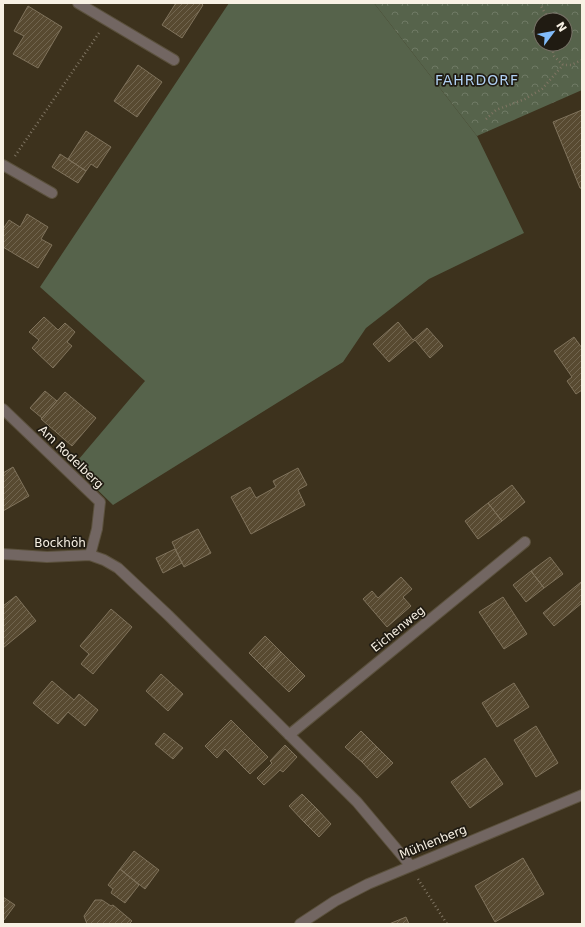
<svg xmlns="http://www.w3.org/2000/svg" width="585" height="927" viewBox="0 0 585 927" font-family="'DejaVu Sans',sans-serif">
	<style>
		.grass { fill: #56634b }
		.forest { fill: url(#forest-crowns); fill-rule: evenodd }
		.building { fill: url(#building-hatch); stroke: #80735c }
		.lines { fill: none; stroke-linecap: round; stroke-linejoin: round }
		.minor-casing { stroke: #5b513d; stroke-width: 12 }
		.path { stroke: #807664; stroke-width: 2.5; stroke-dasharray: 1 3; stroke-linecap: butt }
		.minor { stroke: #726662; stroke-width: 10 }
		.labels { text-anchor: middle; dominant-baseline: central; stroke-width: 3.5; stroke-linejoin: round; paint-order: stroke }
		.street-label { font-size: 12px; fill: #f8f1e4; stroke: #201b12 }
		.quarter-label { font-size: 14px; letter-spacing: 1px; fill: #b0d0f3; stroke: #201b12 }
	</style>
	<defs>
		<pattern id="forest-crowns" width="20" height="18" patternUnits="userSpaceOnUse"><rect width="20" height="18" fill="#56634b"/><path d="M2 6a3 3 0 1 1 6 0M12 15a3 3 0 1 1 6 0" fill="none" stroke="#6f7a65"/></pattern>
		<pattern id="building-hatch" width="6" height="6" patternUnits="userSpaceOnUse"><rect width="6" height="6" fill="#584a31"/><path d="M-1 1l2-2M0 6l6-6M5 7l2-2" fill="none" stroke="#71654f"/></pattern>
	</defs>
	<rect width="100%" height="100%" fill="#3d321d"/>
	<!-- grass -->
	<path class="grass" d="M229,3H374L477,136L524,233L429,279L366,328L343,362L113,505L73,466L145,381L40,287Z"/>
	<!-- forest -->
	<path class="forest" d="M374,3H582V90L477,136ZM541,20H565V44H541Z"/>
	<!-- building -->
	<path class="building" d="M176,3H201L203,5L182,38L162,25Z
		M28,6L62,27L38,68L13,54L24,36L14,31Z
		M138,65L162,82L137,117L114,101Z
		M582,110V189L580,188L553,122Z
		M86,131L111,147L97,168L91,164L86,171L68,159Z
		M60,154L86,171L78,183L52,167Z
		M27,214L48,227L41,239L52,245L38,268L3,247V229L9,220L20,227Z
		M44,317L58,330L65,323L75,332L67,342L72,346L53,368L32,348L39,340L29,332Z
		M398,322L413,340L427,328L443,346L430,358L415,340L389,362L373,344Z
		M574,337L582,348V390L576,394L567,381L572,377L554,351Z
		M45,391L57,401L42,418L30,408Z
		M65,392L96,418L72,446L41,419Z
		M13,467L29,496L3,511V473Z
		M298,468L307,485L298,490L305,505L251,534L231,497L250,487L256,498L276,487L273,481Z
		M512,485L525,502L502,521L488,503Z
		M488,503L502,521L478,539L465,521Z
		M198,529L211,553L184,567L172,542Z
		M175,549L182,563L163,573L156,558Z
		M550,557L563,574L544,588L531,571Z
		M531,571L544,588L526,602L513,585Z
		M401,577L412,589L403,597L411,606L387,627L363,599L372,591L378,598Z
		M581,582L582,584V603L554,626L543,613Z
		M16,596L36,621L3,648V606Z
		M503,597L527,634L504,649L479,612Z
		M111,609L132,627L93,674L81,664L89,654L80,646Z
		M265,636L281,652L265,669L249,653Z
		M281,652L305,676L289,692L265,669Z
		M161,674L183,694L168,711L146,691Z
		M52,681L74,700L79,694L98,710L85,726L68,712L58,724L33,703Z
		M514,683L529,707L497,727L482,703Z
		M231,720L268,757L250,774L225,749L217,758L205,746Z
		M536,726L558,763L536,777L514,740Z
		M361,731L377,747L362,762L345,747Z
		M164,733L183,748L173,759L155,744Z
		M285,745L297,757L283,772L280,770L264,785L257,778L272,763L270,761Z
		M377,747L393,763L377,778L362,762Z
		M485,758L503,784L470,808L451,782Z
		M302,794L317,809L304,822L289,806Z
		M317,809L331,824L319,837L304,822Z
		M134,851L159,870L145,889L120,869Z
		M523,858L544,894L495,922L475,886Z
		M120,869L139,885L125,903L111,893L113,889L108,885Z
		M3,897L15,905L4,920L3,919Z
		M95,900H102L111,906L113,905L132,921L129,924H87L84,916Z
		M406,917L409,924H389Z"/>
	<g class="lines">
		<defs>
			<path id="minor" d="M78,3L174,60
				M3,165L52,193
				M3,409L100,502L97,529L90,555
				M3,554L47,557L90,555L104,560L118,568L168,615L357,802L410,865
				M289,735L525,542
				M300,924L335,901L368,884L582,795"/>
		</defs>
		<!-- minor casing -->
		<use href="#minor" class="minor-casing"/>
		<!-- path -->
		<path class="path" d="M540,3L541,6L549,20
			M551,44L554,56L563,65H571L582,60
			M486,119L496,110L525,99L542,89L563,65
			M15,156L99,33
			M418,879L447,924"/>
		<!-- minor -->
		<use href="#minor" class="minor"/>
	</g>
	<g class="labels">
		<!-- street labels -->
		<g class="street-label">
			<text transform="translate(71 457) rotate(44)">Am Rodelberg</text>
			<text x="60" y="543">Bockhöh</text>
			<text transform="translate(398 629) rotate(-39)">Eichenweg</text>
			<text transform="translate(433 842) rotate(-22)">Mühlenberg</text>
		</g>
		<!-- quarter labels -->
		<g class="quarter-label">
			<text x="477" y="80">FAHRDORF</text>
		</g>
	</g>
	<!-- border -->
	<rect width="585" height="927" fill="none" stroke="#f8f1e4" stroke-width="8"/>
	<!-- north arrow -->
	<g transform="translate(553 32) rotate(58)"><circle r="19" fill="#201b12" stroke="#767166"/>
	<path d="M0-3L7 15L0 10L-7 15Z" fill="#82bcfa"/>
	<text y="-6" font-size="11" font-weight="bold" text-anchor="middle" fill="#f8f1e4">N</text>
	</g>
</svg>
